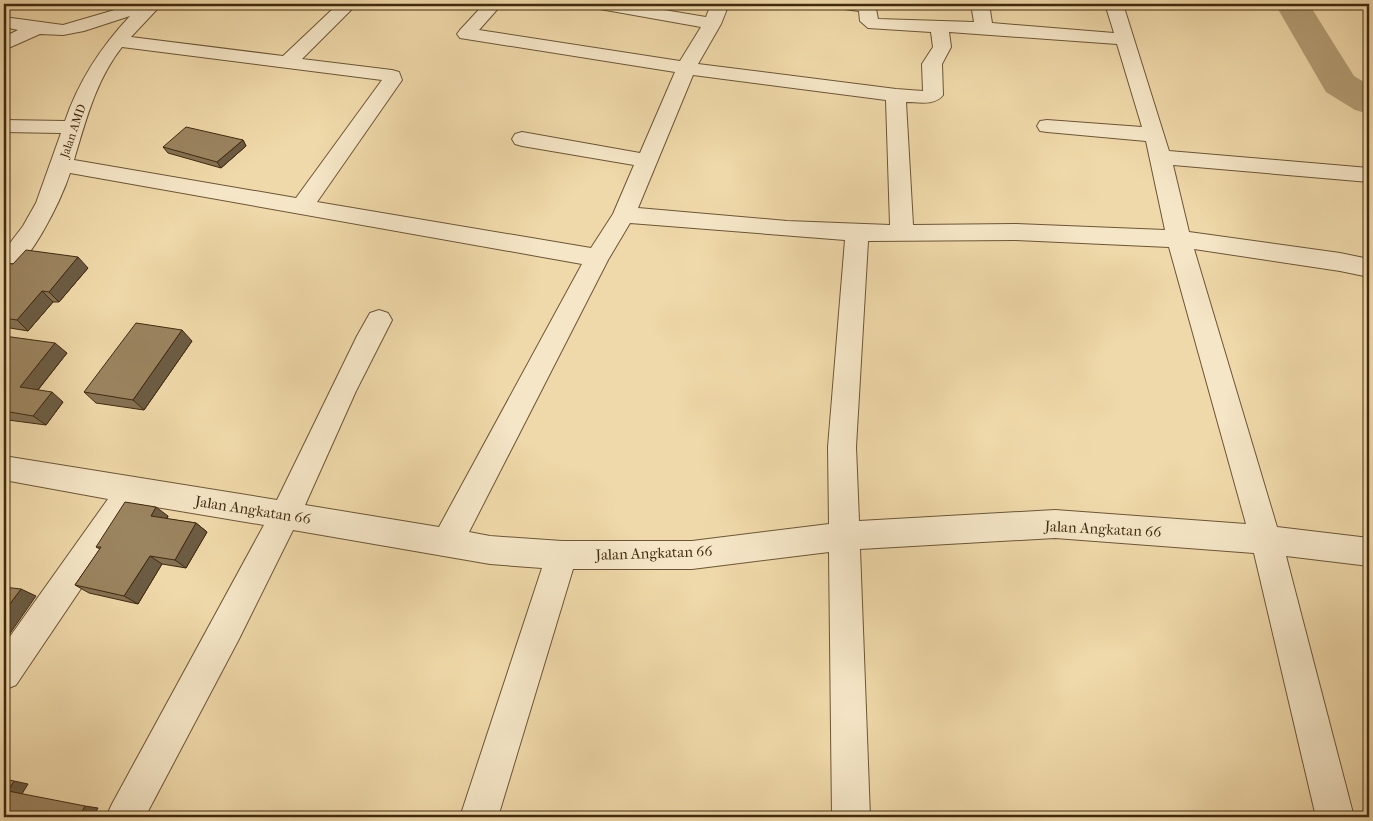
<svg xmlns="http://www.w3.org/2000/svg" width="1373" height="821" viewBox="0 0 1373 821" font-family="'IM FELL French Canon',serif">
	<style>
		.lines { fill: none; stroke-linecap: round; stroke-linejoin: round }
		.river { fill: #b49d75; fill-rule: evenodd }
		.minor-casing { stroke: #6c5636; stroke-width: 2 }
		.minor { fill: #f5e6c7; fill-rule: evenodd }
		.wall { fill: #857253; stroke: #402a10 }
		.shaded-wall { fill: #6c5c43; stroke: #402a10 }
		.building { fill: #9b8460; stroke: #402a10 }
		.labels { text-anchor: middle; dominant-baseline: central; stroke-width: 4; stroke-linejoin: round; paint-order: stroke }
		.far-street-label { font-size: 12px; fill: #402a10; stroke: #f5e6c7 }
		.street-label { font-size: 15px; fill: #402a10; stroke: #f5e6c7 }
	</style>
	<rect width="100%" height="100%" fill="#efd8a9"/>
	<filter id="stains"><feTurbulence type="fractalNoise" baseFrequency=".004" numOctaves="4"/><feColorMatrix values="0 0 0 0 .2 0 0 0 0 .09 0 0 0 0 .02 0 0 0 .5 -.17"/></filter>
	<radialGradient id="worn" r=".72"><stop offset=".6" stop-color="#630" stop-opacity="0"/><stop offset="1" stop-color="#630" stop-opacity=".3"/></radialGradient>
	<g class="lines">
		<!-- river -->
		<path class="river" d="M1275,4H1309L1354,76L1369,85V114L1355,110L1326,92Z"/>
		<defs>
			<path id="minor" d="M135,4H162L131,37L283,56L338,4H357L302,59L392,70L399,72L402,80L317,202L591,248L613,214L634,165L522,146L515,144L512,139L515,134L522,132L640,153L675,72L460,38L457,34L460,30L484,4H502L479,30L680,61L701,27L600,9L594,8L591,4H628L706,17L711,4H729L721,24L698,64L896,89L923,91L922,64L933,47L931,32L868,28L860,21L859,11L837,8L834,4H875L878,19L974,22L971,4H989L992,23L1114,33L1105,4H1123L1169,151L1369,168V182L1173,165L1189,232L1340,253L1369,259V277L1340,271L1194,249L1277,527L1369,538V566L1286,556L1354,817H1316L1254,553L1055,538L860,549L870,817H832L829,552L692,569H573L498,817H460L542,568L490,564L293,530L239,639L145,817H106L112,804L264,525L138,504L16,685L4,690V645L108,499L4,480V456L277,500L357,336L370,313L379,310L388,313L392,320L356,391L305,505L439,527L582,264L70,173C62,198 29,268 4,275V251L23,226L36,203L61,133L4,132V120L65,121C79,80 101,47 130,16L84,31L63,35L40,34L4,50V37L18,30L4,27V17L63,25ZM949,32L1117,44L1142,127L1047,120L1040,121L1037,126L1040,131L1047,132L1146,141L1165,230L1016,224L913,225L906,102C918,102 935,106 943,95L942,64L951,47ZM122,47L382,80L296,198L74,160C86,120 96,80 122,47ZM693,75L886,100L890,225L787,221L638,208ZM630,223L845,240L828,447L829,524L692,541H562L490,536L469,532L608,260ZM1016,240L1169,247L1246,524L1055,510L859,521L856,447L868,241Z"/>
		</defs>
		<!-- minor casing -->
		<use href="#minor" class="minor-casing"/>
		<!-- minor -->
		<use href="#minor" class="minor"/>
	</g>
	<!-- wall -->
	<path class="wall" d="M243,140L246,146L221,168L168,153L163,147Z
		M4,263L13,264L88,268L59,302H53L28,331L4,327Z
		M4,336L67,353L38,390L63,402L46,425L8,420L5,423H4Z
		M192,341L144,410L96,403L84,392Z
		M168,516L167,519L196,523L207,532L186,568L162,564L138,604L89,593L75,585L100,549L96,547Z"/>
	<!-- shaded-wall -->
	<path class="shaded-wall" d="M243,140L246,146L221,168L217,162Z
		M78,257L88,268L59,302L49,292Z
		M42,291L53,302L28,331L17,320Z
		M182,330L192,341L144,410L133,400Z
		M55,343L67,353L32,397L20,387Z
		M52,392L63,402L46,425L33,416Z
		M4,417L8,420L5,423L4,422Z
		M156,507L168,516L163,525L151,516Z
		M196,523L207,532L186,568L175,560Z
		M150,556L162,564L138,604L124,596Z
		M21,589L36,596L4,642V612Z
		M14,781L28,784L22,794L8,791Z
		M85,806L98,808L93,817H79Z"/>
	<!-- building -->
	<path class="building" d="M186,127L243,140L217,162L163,147Z
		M26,250L78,257L49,292L42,291L17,320L4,318V263L13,264Z
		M136,323L182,330L133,400L84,392Z
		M4,336L55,343L20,387L52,392L33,416L4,411Z
		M125,502L156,507L151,516L196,523L175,560L150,556L124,596L75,585L101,547H96Z
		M4,587L21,589L4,612Z
		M4,779L14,781L8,791L85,806L79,817H4Z"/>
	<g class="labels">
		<!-- far-street labels -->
		<g class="far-street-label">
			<text transform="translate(73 131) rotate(-71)">Jalan AMD</text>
		</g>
		<!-- street labels -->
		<g class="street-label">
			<text transform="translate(253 510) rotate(9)">Jalan Angkatan 66</text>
			<text transform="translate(1103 529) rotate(3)">Jalan Angkatan 66</text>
			<text transform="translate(654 553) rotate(-2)">Jalan Angkatan 66</text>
		</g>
	</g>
	<!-- margin -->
	<rect width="1373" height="821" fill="none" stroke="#efd8a9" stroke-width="20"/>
	<rect x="5" y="5" width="1363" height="811" fill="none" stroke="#402a10" stroke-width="2.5"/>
	<rect x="10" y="10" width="1353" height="801" fill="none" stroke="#402a10"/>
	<rect width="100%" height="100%" filter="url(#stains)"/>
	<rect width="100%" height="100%" fill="url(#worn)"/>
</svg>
